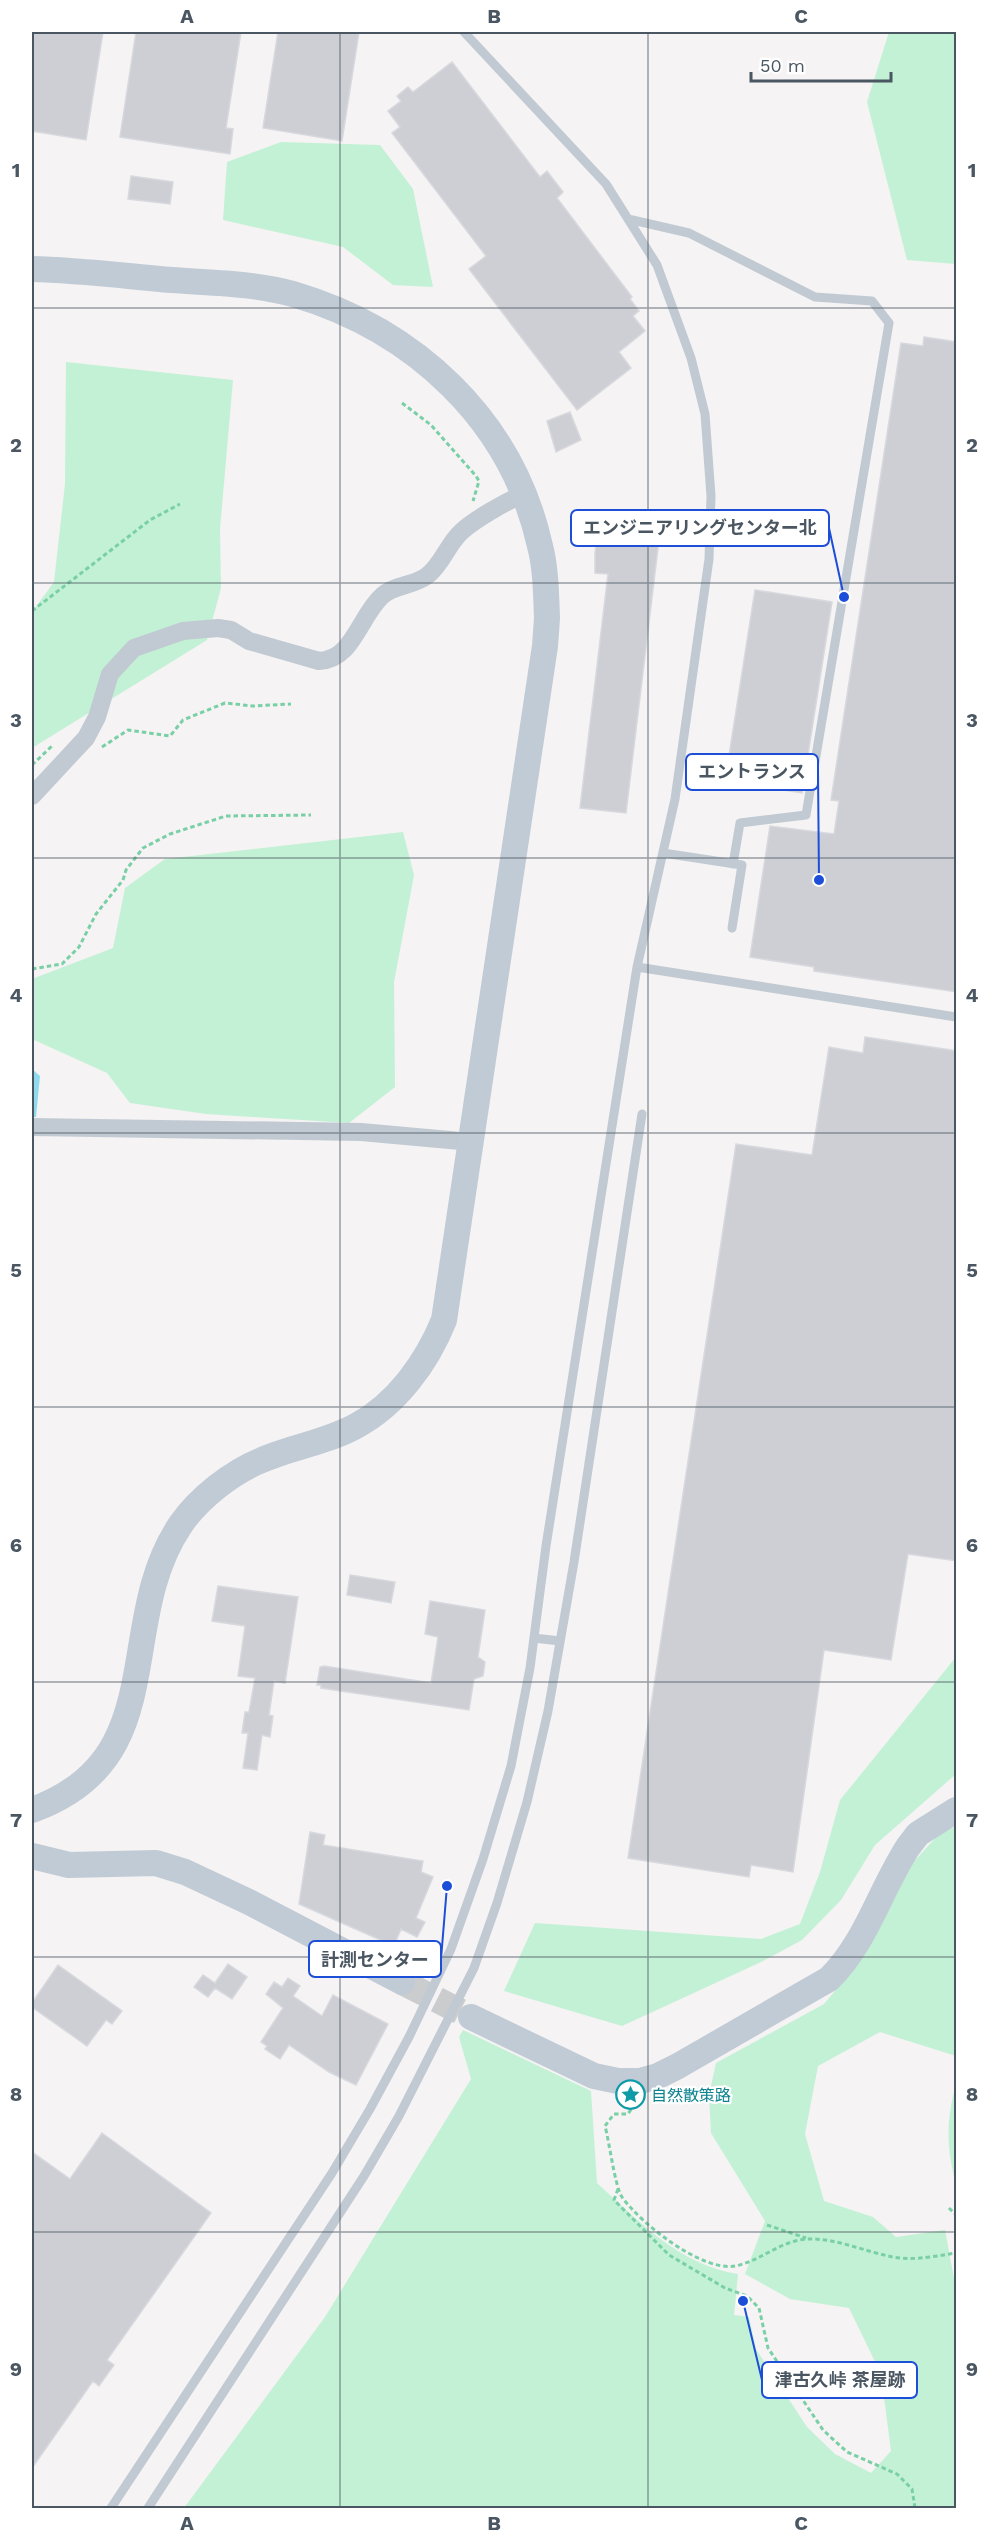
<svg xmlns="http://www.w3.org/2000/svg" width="988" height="2540" viewBox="0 0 988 2540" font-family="'Work Sans','Noto Sans JP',sans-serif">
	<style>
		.green { fill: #c3f1d5 }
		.water { fill: #90daee }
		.building { fill: #cdcfd5; stroke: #d7d9de; stroke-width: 1.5 }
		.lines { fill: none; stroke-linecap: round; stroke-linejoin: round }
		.secondary-tunnel { stroke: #caccce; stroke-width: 26; stroke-dasharray: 26 13; stroke-linecap: butt }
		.path { stroke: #7ad0a6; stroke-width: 3; stroke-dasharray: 4.5 3; stroke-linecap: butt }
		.lane { stroke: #c1cad2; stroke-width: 9 }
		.street { stroke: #c1cad2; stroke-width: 18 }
		.secondary { stroke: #c1cbd6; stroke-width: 26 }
		.grid { fill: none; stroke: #4a5661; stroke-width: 1.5; stroke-opacity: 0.55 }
		.labels { text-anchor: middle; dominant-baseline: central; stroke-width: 4.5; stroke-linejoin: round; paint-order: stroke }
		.culture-label { font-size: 16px; fill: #0d838f; stroke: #fff; text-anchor: start }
		.leader { fill: none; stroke: #1d4ed8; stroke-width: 2 }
		.callout-dot { fill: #1d4ed8; stroke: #fff; stroke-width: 2 }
		.callout { fill: #fff; stroke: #1d4ed8; stroke-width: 2 }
		.callout-label { font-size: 18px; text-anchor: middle; font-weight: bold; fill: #4a5661 }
		.neatline { fill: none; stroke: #4a5661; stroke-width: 2 }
		.grid-label { font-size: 20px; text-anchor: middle; font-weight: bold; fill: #4a5661 }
	</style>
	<rect width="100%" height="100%" fill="#f5f3f3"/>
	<!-- green -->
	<path class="green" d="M889,32H956V264L907,260L867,102Z
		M281,142L380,145L413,189L433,287L393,285L343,247L223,220L227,162Z
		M66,362L233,380L220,529L221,588L207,640L32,748V612L54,582L65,484Z
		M403,832L414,875L394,982L395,1087L349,1123L206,1114L130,1103L107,1073L32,1039V979L113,948L125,888L165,859Z
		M956,1657V1774L875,1845L841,1900L802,1940L761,1962L622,2026L504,1991L535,1923L761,1939L800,1924L820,1872L840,1800Z
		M956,1827V2056L880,2032L818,2066L805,2134L824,2201L873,2217L896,2237L945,2230L956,2289V2508H184L325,2317L471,2079L459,2037L463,2030L591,2091L597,2183C639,2221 679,2265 738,2274L734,2315L749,2317L756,2349L807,2427L835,2454L871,2473L891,2451L881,2374L849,2308L790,2299L745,2274L765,2221L711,2133L709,2095L716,2063L824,2004L864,1956L906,1870L941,1832Z
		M956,2083V2185C946,2144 946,2124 956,2083Z"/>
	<!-- water -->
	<path class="water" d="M32,1069L40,1076L36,1117H32Z"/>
	<!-- building -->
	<path class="building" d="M32,32H103L86,140L32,131Z
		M136,32H241L226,128L233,129L230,154L120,137Z
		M278,32H359L342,141L263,128Z
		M452,62L540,177L547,171L563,192L557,198L632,297L630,299L639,311L633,316L645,331L619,352L631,368L577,410L469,269L486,256L392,133L400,127L388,111L401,101L397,96L408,87L413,92Z
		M131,176L173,182L170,204L128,199Z
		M924,337L957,342V992L814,971V967L750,957L770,826L834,834L839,801L831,800L901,343L923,346Z
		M570,412L581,440L556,452L547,421Z
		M615,510L662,515L626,813L580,808L608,574L595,573V553L600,514L613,516Z
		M755,590L832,602L802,793L725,781Z
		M865,1037L957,1051V1561L908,1554L891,1660L824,1650L793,1872L751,1865L749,1877L628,1858L736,1144L812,1155L829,1047L863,1053Z
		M350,1575L395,1582L391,1603L347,1595Z
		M218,1586L298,1597L285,1683L274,1681L269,1715L273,1716L270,1737L262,1735L257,1770L243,1768L248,1733H242L245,1712H249L255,1678L238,1676L245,1626L212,1621Z
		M430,1601L485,1610L478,1657L485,1662L483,1676L474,1679L469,1710L321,1688V1685H317L320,1667L324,1666L431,1683L438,1637L425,1634Z
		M310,1832L325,1835L323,1845L423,1861L421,1872L433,1877L416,1918L425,1922L417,1937L401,1929L394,1946L299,1904Z
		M228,1964L247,1977L232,1999L215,1988L208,1997L194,1987L203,1975L215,1983Z
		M58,1965L122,2011L112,2024L106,2020L87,2046L32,2007V2003Z
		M288,1978L300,1986L293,1996L322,2016L333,1995L388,2024L356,2085L329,2072L289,2045L280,2059L265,2049L267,2046L261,2042L283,2008L266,1994L274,1982L282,1987Z
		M102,2133L211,2213L107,2360L114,2365L99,2386L93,2381L32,2468V2152L70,2179Z"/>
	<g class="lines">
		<!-- secondary-tunnel -->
		<path class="secondary-tunnel" d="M402,1982L471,2017"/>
		<!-- path -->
		<path class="path" d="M402,403L431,425L476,476L479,481L473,501
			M32,611L150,520L180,504
			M102,747L128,730L170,736L183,720L225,703L253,706L291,704
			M32,765L53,745
			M32,969L62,964L79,947L96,914L123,880L126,870L143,848L170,834L226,816L311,815
			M635,2103L628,2114H614L605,2126C609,2140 615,2187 622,2197C640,2223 702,2272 735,2266C761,2261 781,2240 808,2239C836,2238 866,2252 893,2257C914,2261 936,2256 956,2253
			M618,2189L614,2200L669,2255L725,2288L747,2296L759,2308L768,2348L823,2430L847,2452L897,2474L912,2489L915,2508
			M949,2208L956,2215
			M767,2225L806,2238"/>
		<!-- lane -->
		<path class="lane" d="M628,219L689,233L815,297L872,301L889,323L806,815L740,823L733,864
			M663,853L742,865L732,928
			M637,967L956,1017
			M534,1638L560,1641
			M111,2508L332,2173L370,2109L409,2037L451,1949L483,1859L511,1766L530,1668L546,1546L637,967L675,799L709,559L711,496L705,414L691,358L657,265L606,184L464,32
			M148,2508L364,2176L399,2116L474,1968L497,1903L527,1802L548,1711L574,1562L642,1114"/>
		<!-- street -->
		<path class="street" d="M32,796L86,738L97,717L110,674L134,648L183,631L218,628L231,630L249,641L319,661C354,659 359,616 383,595C396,584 415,586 428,575C442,564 448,544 461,532C475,519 507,501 524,494
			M32,1127L361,1132L472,1142"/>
		<!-- secondary -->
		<path class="secondary" d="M32,269C78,270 125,276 172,280C212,283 254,283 293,294C415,330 512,420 540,546C546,569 546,594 547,618L545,646L444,1320C427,1362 397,1404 356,1426C327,1442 292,1447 262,1460C232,1472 199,1498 181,1524C113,1623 174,1759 32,1810
			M32,1856L69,1865L156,1863L185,1872L249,1902L402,1982
			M471,2017L594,2076L618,2081H640L658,2076L678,2066L829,1979C866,1943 880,1890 908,1847L918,1834L956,1810"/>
	</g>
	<!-- grid -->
	<path class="grid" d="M340,32V2508M648,32V2508M32,308H956M32,583H956M32,858H956M32,1133H956M32,1407H956M32,1682H956M32,1957H956M32,2232H956"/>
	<!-- icons -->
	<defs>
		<symbol id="sight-ring" viewBox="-11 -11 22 22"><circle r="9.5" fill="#fff" stroke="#0f9aa8" stroke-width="1.5"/><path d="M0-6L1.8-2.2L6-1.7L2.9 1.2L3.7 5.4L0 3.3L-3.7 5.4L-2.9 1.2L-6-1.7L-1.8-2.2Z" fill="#0f9aa8"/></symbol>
	</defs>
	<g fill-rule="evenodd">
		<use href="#sight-ring" x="614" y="2078" width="33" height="33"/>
	</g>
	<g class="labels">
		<!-- culture labels -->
		<g class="culture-label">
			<text x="651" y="2095">自然散策路</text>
		</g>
	</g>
	<!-- callouts -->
	<path class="leader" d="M844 597L829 528M819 880L818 772M447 1886L441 1959M743 2301L762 2380"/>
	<g class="callout-dot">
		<circle cx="844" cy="597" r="6"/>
		<circle cx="819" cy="880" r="6"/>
		<circle cx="447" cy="1886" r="6"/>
		<circle cx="743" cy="2301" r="6"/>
	</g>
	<g class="callout">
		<rect x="571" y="510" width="258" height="36" rx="6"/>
		<rect x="686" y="754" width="132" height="36" rx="6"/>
		<rect x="309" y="1941" width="132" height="36" rx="6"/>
		<rect x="762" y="2362" width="155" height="36" rx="6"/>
	</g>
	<g class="callout-label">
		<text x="700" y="534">エンジニアリングセンター北</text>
		<text x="752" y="778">エントランス</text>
		<text x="375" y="1966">計測センター</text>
		<text x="840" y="2386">津古久峠 茶屋跡</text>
	</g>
	<!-- border -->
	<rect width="988" height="2540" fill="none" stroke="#ffffff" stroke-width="66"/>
	<!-- scale -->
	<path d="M751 72v9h140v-9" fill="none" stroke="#4a5661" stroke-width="3"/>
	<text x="760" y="72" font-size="18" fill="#4a5661" stroke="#ffffff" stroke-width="4.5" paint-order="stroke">50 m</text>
	<rect x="33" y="33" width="922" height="2474" class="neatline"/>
	<g class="grid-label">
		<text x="187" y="23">A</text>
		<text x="494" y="23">B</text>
		<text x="801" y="23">C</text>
		<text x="16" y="177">1</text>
		<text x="972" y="177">1</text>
		<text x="16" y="452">2</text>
		<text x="972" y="452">2</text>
		<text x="16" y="727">3</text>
		<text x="972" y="727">3</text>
		<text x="16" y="1002">4</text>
		<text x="972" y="1002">4</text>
		<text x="16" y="1277">5</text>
		<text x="972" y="1277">5</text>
		<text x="16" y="1552">6</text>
		<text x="972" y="1552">6</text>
		<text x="16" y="1827">7</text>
		<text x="972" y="1827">7</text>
		<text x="16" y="2101">8</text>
		<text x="972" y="2101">8</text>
		<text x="16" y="2376">9</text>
		<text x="972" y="2376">9</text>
		<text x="187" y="2530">A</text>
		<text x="494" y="2530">B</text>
		<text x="801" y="2530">C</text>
	</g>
</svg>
